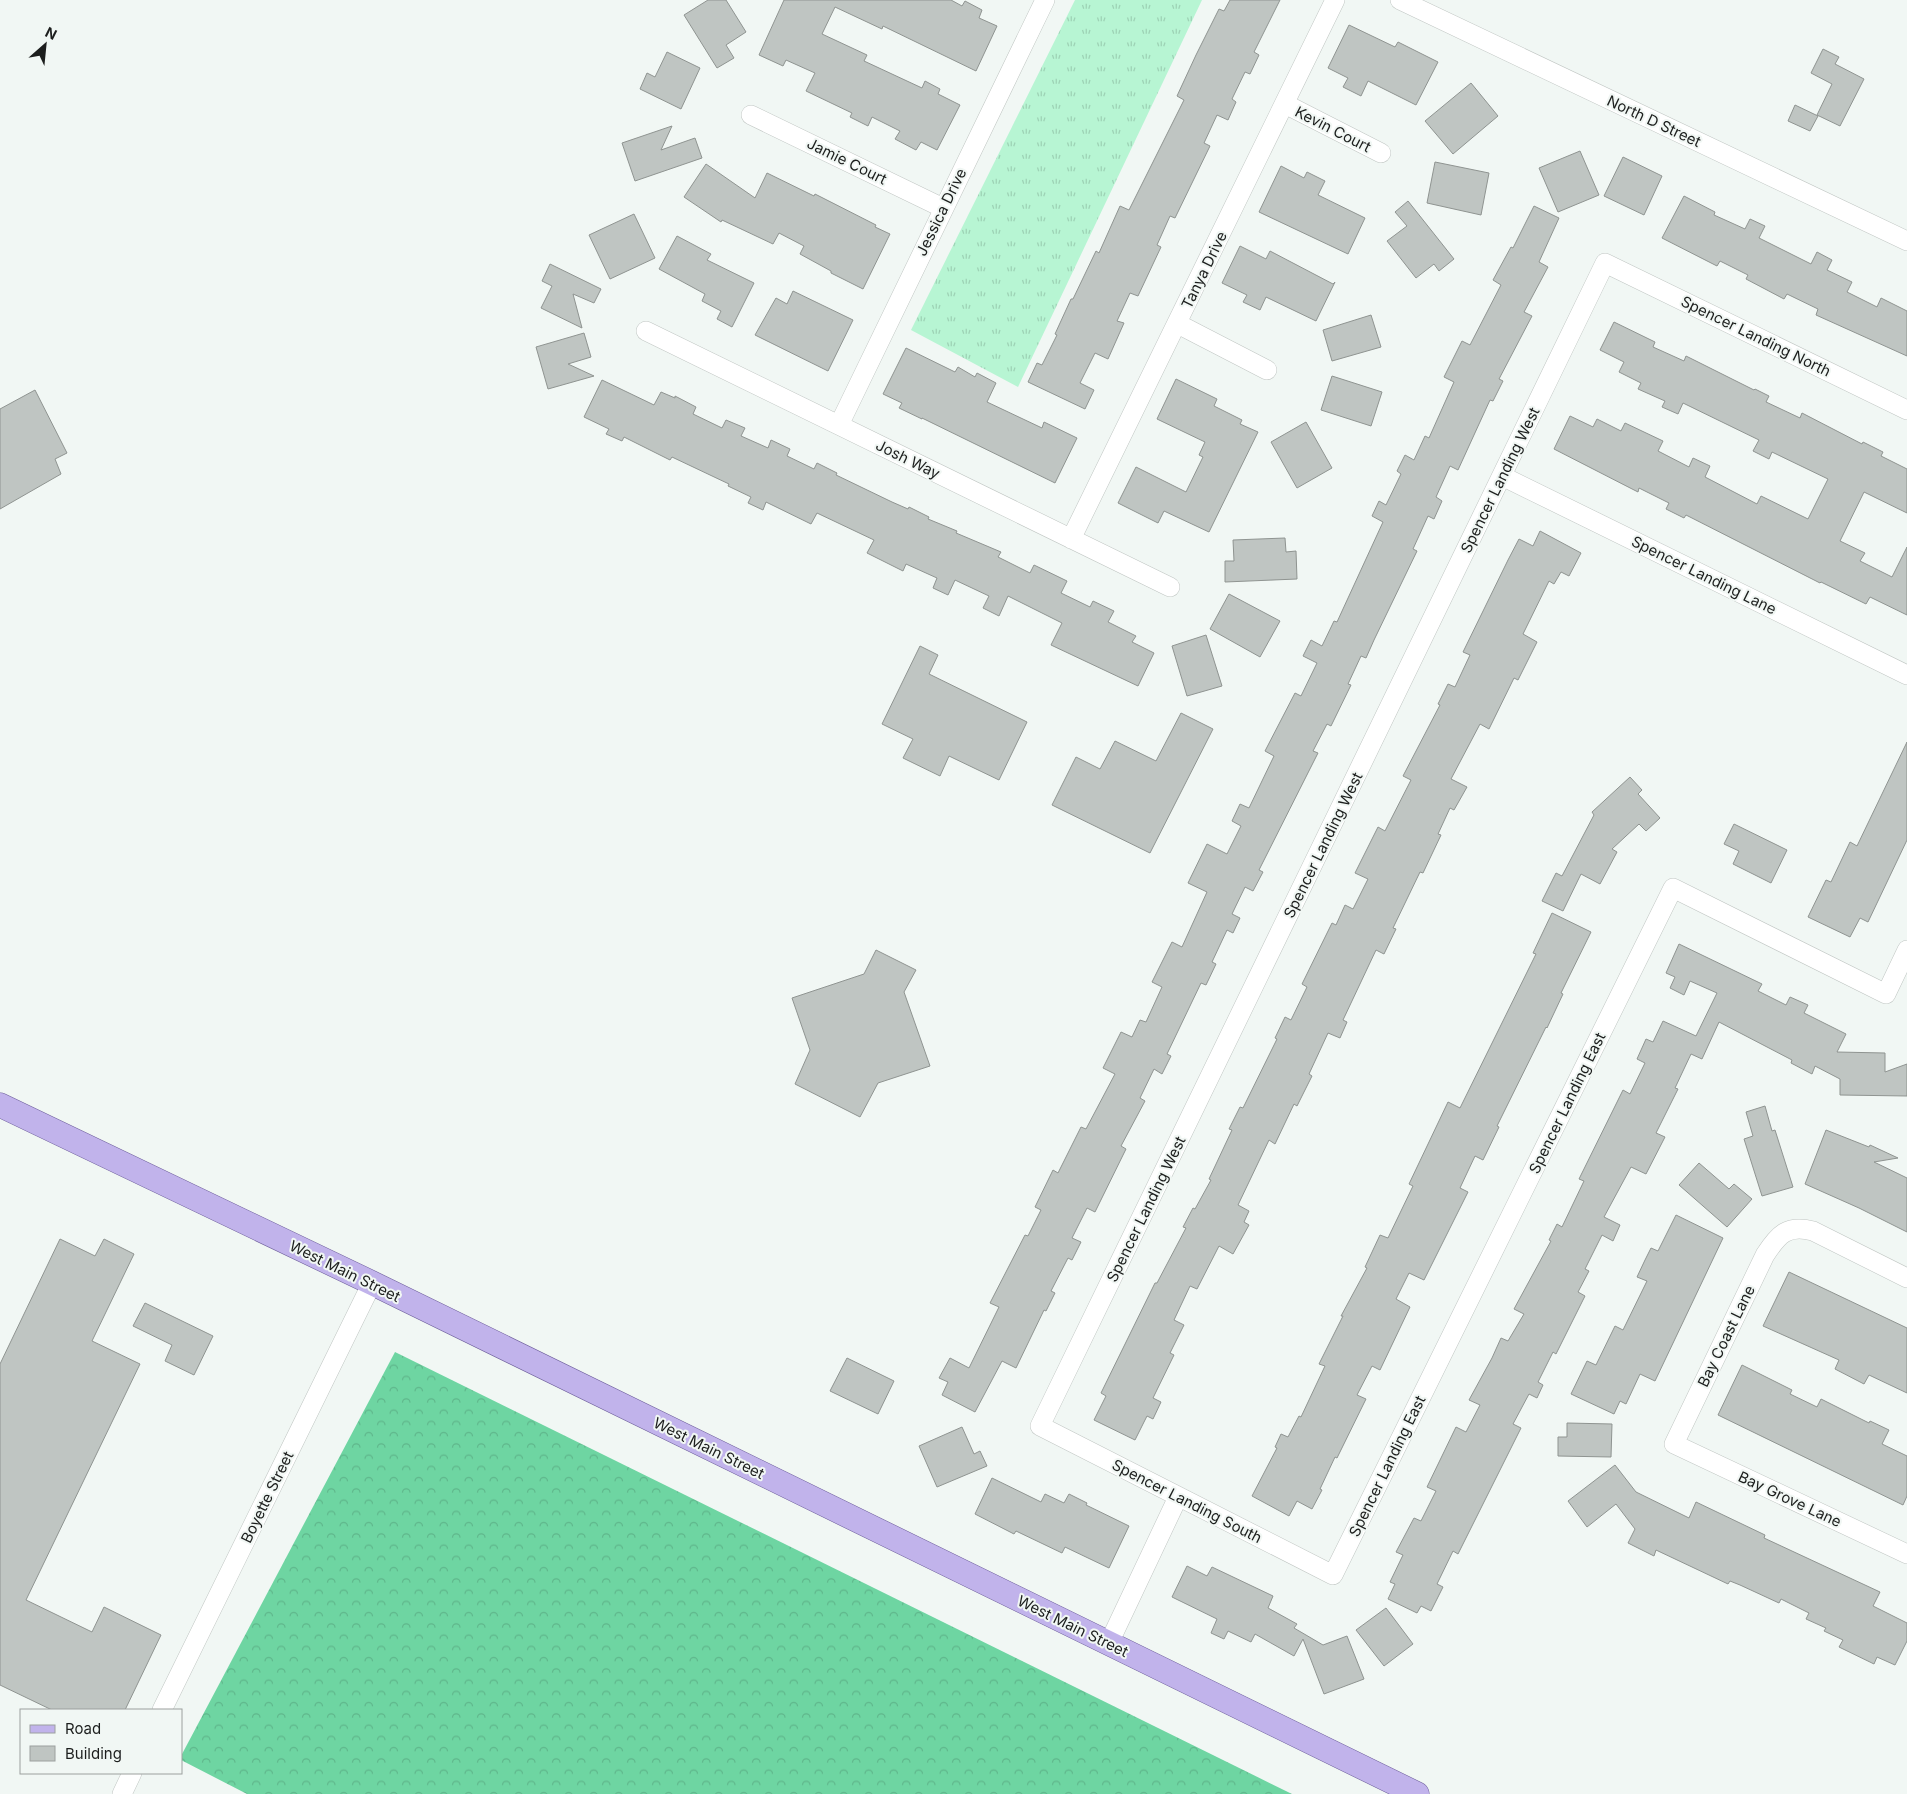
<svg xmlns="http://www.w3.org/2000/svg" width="1907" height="1794" viewBox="0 0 1907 1794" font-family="Inter,sans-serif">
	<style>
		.grass { fill: url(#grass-tufts) }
		.forest { fill: url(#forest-crowns) }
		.building { fill: #bfc5c2; stroke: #8f9491 }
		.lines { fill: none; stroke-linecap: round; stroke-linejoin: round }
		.minor-casing { stroke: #c0c6c3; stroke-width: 20 }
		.major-casing { stroke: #6d5e9a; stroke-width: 25 }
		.minor { stroke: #fff; stroke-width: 19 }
		.major { stroke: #c1b3eb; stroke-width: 24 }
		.labels { text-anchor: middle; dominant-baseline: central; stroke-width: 4; stroke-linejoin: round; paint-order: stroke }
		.street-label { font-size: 15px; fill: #1c1e1d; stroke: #f1f7f4 }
	</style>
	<defs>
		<pattern id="grass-tufts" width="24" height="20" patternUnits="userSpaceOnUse" patternTransform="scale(1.25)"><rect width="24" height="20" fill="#b7f5d3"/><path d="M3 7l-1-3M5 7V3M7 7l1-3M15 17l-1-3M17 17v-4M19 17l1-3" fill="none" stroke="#9dd2b5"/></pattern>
		<pattern id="forest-crowns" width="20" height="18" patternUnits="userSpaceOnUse" patternTransform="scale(1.25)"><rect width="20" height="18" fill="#6ed5a2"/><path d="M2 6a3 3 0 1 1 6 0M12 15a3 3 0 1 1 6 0" fill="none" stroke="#5fb68b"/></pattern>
	</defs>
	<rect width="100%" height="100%" fill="#f1f7f4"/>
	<!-- grass -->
	<path class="grass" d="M1075,0H1202L1018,387L911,330Z"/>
	<!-- forest -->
	<path class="forest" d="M395,1352L1292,1794H247L181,1760V1756Z"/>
	<!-- building -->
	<path class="building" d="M708,0H726L746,32L726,45L734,58L717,68L684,15Z
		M784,0H951L962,6L965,1L982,10L979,18L997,26L976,71L883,26L882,29L835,7L822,34L867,55L864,61L922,88L925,81L940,89L938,94L960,105L937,150L921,142L916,150L895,139L900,131L872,117L868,126L850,117L852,113L806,91L815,73L786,60L783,66L759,55Z
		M1230,0H1280L1254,52L1259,55L1250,74L1245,72L1232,99L1236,102L1228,120L1217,115L1204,143L1210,146L1175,218L1170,216L1157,245L1161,247L1138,296L1130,293L1117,321L1124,323L1108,359L1095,353L1080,383L1094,390L1085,409L1028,382L1037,363L1042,365L1057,335L1055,334L1071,299H1073L1096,251L1099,253L1120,206L1129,210L1184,100L1177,96L1196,55L1219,9L1224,11Z
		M1349,25L1395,47L1398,42L1438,62L1416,105L1368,81L1361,96L1343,87L1348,78L1328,68Z
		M1823,49L1839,57L1835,64L1864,79L1840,126L1817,115L1832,84L1811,73Z
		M667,52L700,68L681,109L640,89L647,73L655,77Z
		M1471,83L1498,116L1453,154L1425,121Z
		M1795,105L1818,116L1810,131L1788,121Z
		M672,126L661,150L695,138L702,158L635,181L622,143Z
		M1580,151L1599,195L1558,212L1539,168Z
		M1623,157L1662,176L1644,215L1604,196Z
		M1435,162L1489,173L1481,215L1427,203Z
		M706,164L755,198L767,173L814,196L815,194L876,225L875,227L890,234L863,289L831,273V271L800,254L804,246L779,233L773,244L722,220L721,222L684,197Z
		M1281,166L1304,178L1307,172L1325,181L1318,195L1365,218L1348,254L1259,212Z
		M1684,196L1715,212L1714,215L1745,229L1750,219L1765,226L1759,238L1811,264L1817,252L1832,260L1827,270L1852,282L1847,292L1877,307L1881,298L1907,311V356L1816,315L1818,309L1787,294L1784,299L1746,279L1748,275L1720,261L1717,266L1662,238Z
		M1408,201L1454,259L1439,271L1434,264L1416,278L1387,241L1407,226L1395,212Z
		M1534,206L1559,218L1539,262L1548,267L1524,312L1532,316L1499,379L1503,381L1493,401L1490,400L1458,470L1450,466L1436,497L1442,501L1434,519L1428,516L1413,549L1417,551L1374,640L1366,658L1361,656L1348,684L1351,685L1331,726L1327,724L1313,751L1318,753L1259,870L1263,872L1253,891L1245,887L1232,914L1240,918L1233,933L1227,930L1212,962L1216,964L1206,985L1201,983L1167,1054L1171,1056L1162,1074L1154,1069L1140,1098L1145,1101L1121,1146L1126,1149L1095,1212L1087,1208L1072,1238L1081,1242L1072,1260L1068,1258L1051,1291L1055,1293L1046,1311L1044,1310L1016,1368L1002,1361L975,1412L942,1395L948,1382L939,1378L950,1358L969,1368L999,1307L990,1303L1025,1235L1028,1236L1041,1210L1035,1207L1053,1170L1058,1173L1081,1127L1086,1129L1115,1074L1103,1068L1121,1032L1132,1037L1140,1020L1146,1022L1162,987L1152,982L1172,942L1182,947L1207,892L1188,883L1207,844L1227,854L1241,826L1232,821L1240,804L1249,808L1274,756L1265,751L1295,693L1301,696L1317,663L1303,656L1311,640L1322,646L1334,621L1337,622L1383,522L1372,516L1379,501L1386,505L1401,474L1397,471L1405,455L1414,460L1425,436L1429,438L1454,382L1444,377L1462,341L1470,345L1501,285L1493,280L1511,247L1513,248Z
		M634,214L655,258L610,279L589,235Z
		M677,236L711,254L707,260L754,283L732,327L717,319L721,311L702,301L705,294L659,269Z
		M1240,246L1266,259L1270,251L1333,284L1335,282L1316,321L1266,297L1260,310L1243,302L1247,295L1222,283Z
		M550,264L601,289L594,303L573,294L582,328L541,308L552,286L542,281Z
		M793,291L853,320L828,371L755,335L776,298L787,304Z
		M1371,315L1381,347L1332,361L1323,330Z
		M1614,322L1655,342L1653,347L1684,361L1686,356L1754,390L1755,389L1769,396L1766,402L1800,418L1802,413L1862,444L1863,442L1883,452L1881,456L1907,469V513L1864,492L1840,541L1865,553L1860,561L1892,577L1907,547V615L1870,597L1866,604L1821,582L1820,583L1686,515L1684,518L1666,509L1669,503L1639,488L1638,492L1554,449L1570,416L1593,427L1597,419L1621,431L1625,423L1663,441L1658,451L1689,467L1693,458L1710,466L1705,477L1757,504L1761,496L1808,519L1828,479L1772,452L1769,459L1753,451L1759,440L1683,403L1678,414L1662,407L1665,401L1638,389L1641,383L1619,372L1624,362L1600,350Z
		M584,333L591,357L568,364L594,376L548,389L536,347Z
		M906,348L955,372L958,367L975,377L977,373L996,383L987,402L1042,428L1044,422L1077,438L1055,483L922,418V419L899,408L902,403L883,394Z
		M1332,376L1382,392L1371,426L1321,410Z
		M1176,379L1217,399L1214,406L1242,420L1240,424L1258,432L1209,532L1164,511L1158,523L1118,503L1136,467L1186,492L1203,457L1199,455L1205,442L1157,419Z
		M602,380L654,405L661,392L675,398V396L696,407L693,414L722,428L726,420L745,428L741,436L768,448L771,440L790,449L787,456L814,469L817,463L837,473L836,475L892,502L908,509L909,507L929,517L928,519L957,531L956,533L1001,552L998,557L1030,573L1034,565L1067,581L1061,593L1090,607L1093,601L1114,611L1108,622L1136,636L1132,642L1154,653L1138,686L1051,645L1062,623L1008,596L999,616L983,608L989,596L955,580L948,595L933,588L937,578L906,564L903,571L867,553L874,540L817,513L811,524L766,502L763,510L748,503L751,497L728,486L729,484L672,457L670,460L624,437L622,441L606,434L609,429L584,417Z
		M35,390L67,453L55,459L61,474L0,509V409Z
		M1306,422L1332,468L1297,488L1271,442Z
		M1540,531L1581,553L1569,576L1561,572L1554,584L1549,581L1523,634L1537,642L1518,680L1514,678L1489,729L1480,724L1451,779L1467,787L1454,810L1450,808L1438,834L1441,835L1423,873L1420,872L1393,928L1396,929L1384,954L1376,950L1343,1020L1347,1022L1340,1038L1328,1033L1309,1074L1312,1076L1297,1106L1294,1104L1275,1144L1269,1140L1238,1205L1249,1211L1244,1222L1249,1225L1233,1254L1219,1246L1197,1289L1190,1286L1174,1320L1184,1325L1170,1353L1174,1355L1153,1398L1161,1402L1153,1419L1147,1416L1135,1440L1094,1420L1106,1396L1101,1393L1155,1283H1157L1186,1228L1183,1227L1193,1208L1195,1209L1211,1180L1209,1179L1232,1130L1229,1129L1240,1107L1243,1108L1277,1039L1275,1038L1285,1017L1291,1020L1307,987L1302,984L1332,923L1336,925L1345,905L1353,909L1368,879L1355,873L1378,827L1385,831L1411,780L1403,776L1440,705L1438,704L1448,684L1455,687L1470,655L1463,652L1508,560L1519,539L1533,546Z
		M1285,538L1286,552L1296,551L1297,579L1225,582V561H1234L1233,540Z
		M1229,594L1280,621L1260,657L1210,629Z
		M1206,635L1222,686L1187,696L1172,646Z
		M920,646L938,655L929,674L1027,722L999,780L949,756L940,776L903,758L913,739L882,724Z
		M1181,713L1213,729L1150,853L1052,805L1076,757L1100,769L1115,741L1156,761Z
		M1907,742V840L1868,922L1860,918L1850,937L1808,917L1826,880L1831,882L1850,842L1857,846Z
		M1630,777L1642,790L1638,794L1660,818L1646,831L1639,824L1612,849L1617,852L1600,884L1581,874L1563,911L1542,901L1556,873L1562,876L1594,815L1592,812Z
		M1734,824L1787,850L1771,883L1733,864L1739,851L1724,844Z
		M1552,913L1591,932L1561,993L1563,994L1547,1028L1546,1027L1497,1126L1499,1127L1483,1160L1475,1156L1460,1188L1468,1192L1424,1280L1409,1273L1396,1299L1410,1307L1380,1370L1372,1366L1357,1395L1366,1399L1337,1458L1335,1457L1320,1489L1322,1490L1312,1509L1297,1501L1289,1516L1252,1496L1277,1448L1275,1447L1281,1434L1288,1437L1299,1416L1301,1417L1325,1366L1319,1364L1343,1316H1341L1367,1268L1365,1267L1380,1235L1388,1238L1413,1186L1409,1184L1448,1102L1460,1108L1536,954L1533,953Z
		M1679,944L1762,984L1758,991L1786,1005L1790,997L1808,1005L1804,1013L1846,1034L1837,1052L1885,1053V1072L1907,1064V1096L1840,1095V1079L1815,1066L1812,1074L1791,1063L1792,1060L1719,1022L1702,1059L1691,1054L1675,1088L1678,1089L1656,1133L1665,1137L1646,1174L1631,1167L1604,1217L1620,1225L1613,1241L1602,1235L1585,1269L1589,1271L1578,1292L1585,1296L1556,1354L1553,1352L1538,1382L1543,1385L1537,1398L1529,1394L1513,1424L1521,1428L1458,1554L1453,1551L1437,1584L1443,1587L1431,1611L1421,1606L1417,1613L1388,1599L1395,1584L1390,1582L1403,1555L1396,1552L1414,1518L1421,1521L1436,1491L1427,1487L1456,1427L1466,1432L1480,1405L1469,1400L1492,1358L1501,1338L1508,1341L1524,1314L1514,1309L1551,1241L1549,1240L1557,1224L1562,1227L1584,1181L1579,1179L1623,1090L1630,1094L1645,1063L1637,1059L1646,1039L1653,1042L1663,1021L1696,1036L1717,993L1690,981L1684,995L1670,988L1675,977L1666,973Z
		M876,950L916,970L904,992L930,1066L878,1083L860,1117L795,1084L810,1050L792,998L864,974Z
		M1765,1106L1772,1131L1775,1130L1793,1187L1762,1196L1744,1139L1753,1136L1746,1112Z
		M1826,1130L1869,1147L1870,1145L1898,1158L1874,1162L1907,1178V1232L1859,1208L1805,1184Z
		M1699,1163L1729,1189L1734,1184L1752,1199L1727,1227L1679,1185Z
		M1676,1215L1723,1238L1655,1381L1640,1374L1626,1404L1620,1401L1614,1414L1571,1394L1587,1361L1596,1365L1615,1326L1623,1330L1647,1281L1637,1277L1645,1260L1651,1248L1658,1251Z
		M60,1239L95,1256L104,1239L134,1254L92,1341L140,1364L26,1600L92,1632L104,1607L161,1635L125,1710H52L0,1685V1364Z
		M1789,1272L1907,1328V1393L1869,1375L1864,1384L1835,1369L1839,1360L1763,1326Z
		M145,1303L213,1336L194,1375L165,1361L172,1345L133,1326Z
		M847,1358L894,1381L878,1414L830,1391Z
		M1742,1365L1792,1390L1790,1394L1817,1407L1821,1399L1869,1423L1870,1421L1889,1430L1882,1444L1907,1456V1496L1903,1505L1718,1415Z
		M1567,1423L1612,1424L1611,1457L1558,1456V1437H1567Z
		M962,1427L974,1454L980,1451L987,1466L937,1487L919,1446Z
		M1615,1465L1636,1492L1689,1518L1696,1502L1765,1535L1764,1538L1880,1592L1873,1606L1907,1623V1641L1895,1665L1877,1657L1874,1664L1839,1647L1843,1640L1824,1631L1826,1628L1806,1619L1809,1613L1781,1599L1779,1603L1740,1585L1730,1581L1728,1584L1656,1550L1654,1556L1628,1543L1635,1529L1616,1504L1587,1527L1568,1501Z
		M992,1478L1041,1502L1045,1494L1064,1503L1069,1494L1087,1503L1086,1505L1129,1526L1109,1568L1065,1547L1062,1553L1016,1531L1014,1534L975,1514Z
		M1187,1566L1207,1576L1212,1567L1273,1596L1268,1608L1297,1624L1294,1628L1323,1645L1347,1636L1364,1679L1324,1694L1303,1639L1294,1656L1255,1634L1251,1642L1228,1631L1224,1639L1211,1633L1217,1619L1172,1597Z
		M1386,1608L1413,1644L1384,1666L1356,1630Z"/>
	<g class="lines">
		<defs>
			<path id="minor" d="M1400,0L1907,241
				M1285,104L1381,153
				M751,115L943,208
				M1178,324L1267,370
				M646,331L1170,587
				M1907,410L1605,263L1040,1426L1333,1575L1673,888L1886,994L1907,950
				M839,425L1045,0
				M1502,476L1907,675
				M1071,539L1335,0
				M1907,1278L1813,1231C1787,1224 1778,1235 1765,1255L1674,1444L1907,1554
				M1109,1643L1178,1497
				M162,1710L372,1283
				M122,1794L132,1773"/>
			<path id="major" d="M0,1105L372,1283L1417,1794"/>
		</defs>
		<!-- minor casing -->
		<use href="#minor" class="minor-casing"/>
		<!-- major casing -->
		<use href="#major" class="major-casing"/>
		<!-- minor -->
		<use href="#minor" class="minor"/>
		<!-- major -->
		<use href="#major" class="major"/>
	</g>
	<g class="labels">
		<!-- street labels -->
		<g class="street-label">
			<text transform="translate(1654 121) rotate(25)">North D Street</text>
			<text transform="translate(1333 129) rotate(27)">Kevin Court</text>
			<text transform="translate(847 161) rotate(26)">Jamie Court</text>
			<text transform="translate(941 212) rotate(-64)">Jessica Drive</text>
			<text transform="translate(1204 270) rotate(-64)">Tanya Drive</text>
			<text transform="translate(1756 336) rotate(26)">Spencer Landing North</text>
			<text transform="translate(908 459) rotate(26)">Josh Way</text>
			<text transform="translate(1500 480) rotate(-64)">Spencer Landing West</text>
			<text transform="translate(1704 575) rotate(26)">Spencer Landing Lane</text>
			<text transform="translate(1323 845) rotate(-64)">Spencer Landing West</text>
			<text transform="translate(1567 1103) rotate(-64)">Spencer Landing East</text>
			<text transform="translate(1146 1209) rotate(-64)">Spencer Landing West</text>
			<text transform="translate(345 1271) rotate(26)">West Main Street</text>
			<text transform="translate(1726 1336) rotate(-64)">Bay Coast Lane</text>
			<text transform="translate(709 1448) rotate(26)">West Main Street</text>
			<text transform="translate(1387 1466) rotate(-64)">Spencer Landing East</text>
			<text transform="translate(267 1497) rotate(-64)">Boyette Street</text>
			<text transform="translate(1790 1499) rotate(25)">Bay Grove Lane</text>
			<text transform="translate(1187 1501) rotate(27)">Spencer Landing South</text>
			<text transform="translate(1073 1626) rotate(26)">West Main Street</text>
		</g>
	</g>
	<!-- legend -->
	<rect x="20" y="1709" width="162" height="65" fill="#f1f7f4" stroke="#9ca09e"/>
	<rect x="30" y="1725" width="25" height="8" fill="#c1b3eb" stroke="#9ca09e"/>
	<text x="65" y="1734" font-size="15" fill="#1c1e1d">Road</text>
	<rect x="30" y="1746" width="25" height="15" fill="#bfc5c2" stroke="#9ca09e"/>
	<text x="65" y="1759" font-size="15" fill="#1c1e1d">Building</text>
	<!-- north arrow -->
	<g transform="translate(45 45) rotate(27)" stroke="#f1f7f4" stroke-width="4" paint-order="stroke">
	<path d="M0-4L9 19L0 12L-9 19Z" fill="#1c1e1d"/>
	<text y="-8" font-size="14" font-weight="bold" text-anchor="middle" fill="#1c1e1d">N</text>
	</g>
</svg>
